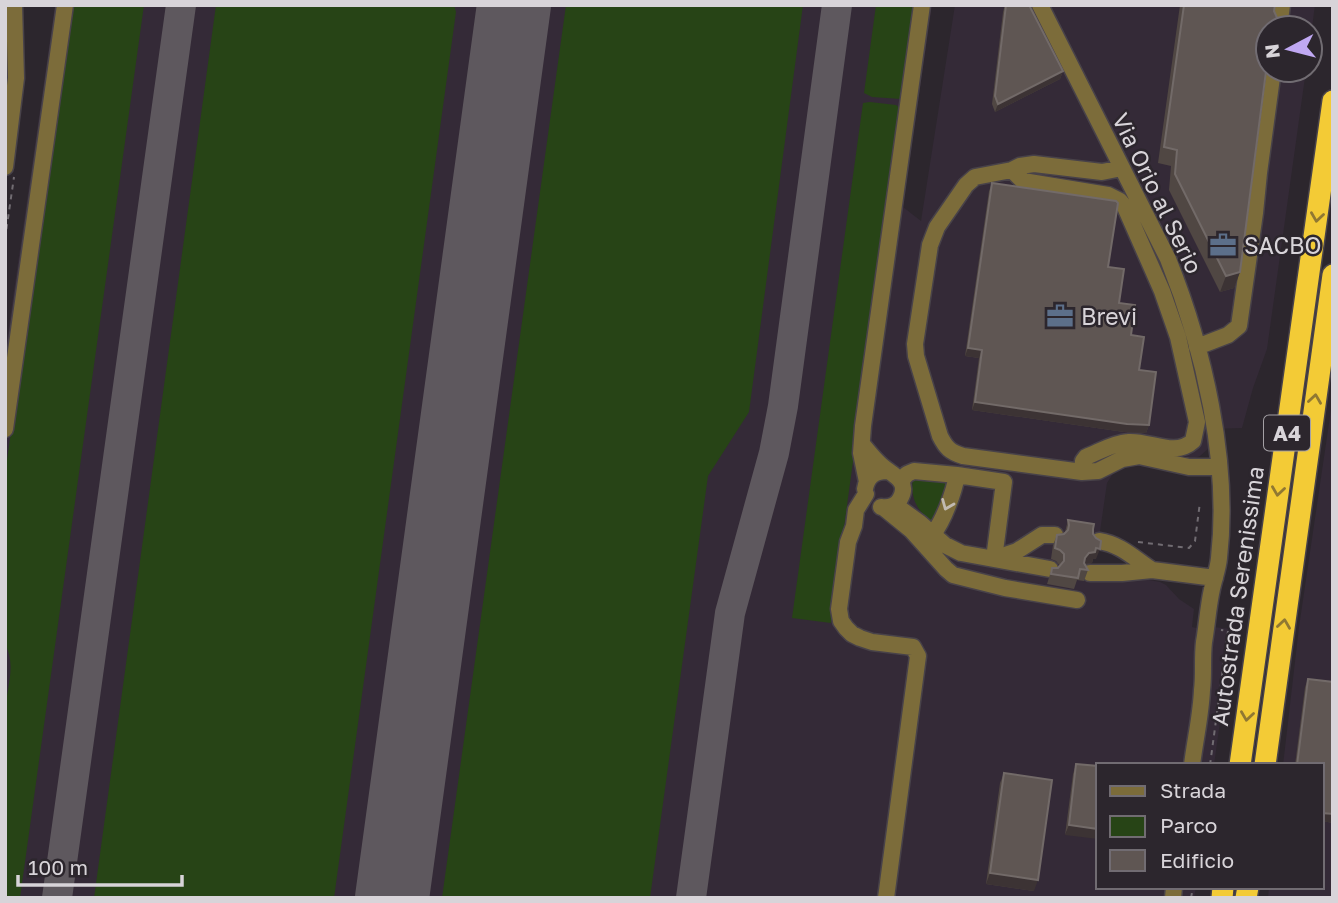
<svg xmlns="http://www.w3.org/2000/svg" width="1338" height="903" viewBox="0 0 1338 903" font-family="'Golos Text',sans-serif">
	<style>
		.built { fill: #342a37 }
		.green { fill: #274416 }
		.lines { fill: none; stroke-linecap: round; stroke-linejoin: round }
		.taxiway { stroke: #5e585e; stroke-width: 30 }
		.runway { stroke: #5e585e; stroke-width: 74 }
		.minor-casing { stroke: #484249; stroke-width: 19 }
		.highway-casing { stroke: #484249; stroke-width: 24 }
		.path { stroke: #716c72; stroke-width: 2; stroke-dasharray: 5 5; stroke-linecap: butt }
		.minor { stroke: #7c6c3a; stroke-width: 16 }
		.highway { stroke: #f3cb36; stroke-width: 21 }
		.wall { fill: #504743 }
		.shaded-wall { fill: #3c3334 }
		.building { fill: #5f5653; stroke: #726a68; stroke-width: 2 }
		.oneway { stroke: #907832 }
		.oneway2 { stroke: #c1bab1 }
		.labels { text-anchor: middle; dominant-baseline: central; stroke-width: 5; stroke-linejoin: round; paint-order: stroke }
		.shield { fill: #2c262d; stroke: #a4a0a5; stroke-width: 2 }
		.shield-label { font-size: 21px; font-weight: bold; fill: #d8d4d9 }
		.street-label { font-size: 23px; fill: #d8d4d9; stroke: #2c262d }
		.poi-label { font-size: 23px; fill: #d8d4d9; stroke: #2c262d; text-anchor: start }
	</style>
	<rect width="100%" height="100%" fill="#2c262d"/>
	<!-- built -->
	<path class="built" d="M55,5H932L903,207L921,221L955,5H1315L1310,42V28H1268V70H1306L1267,349L1253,388L1242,428L1208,429L1209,448L1200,456L1191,460L1189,472L1132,465L1121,467L1114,472L1107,483L1096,559H1092L1088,581L1101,582L1144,579L1160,582L1166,585L1179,599L1194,609L1192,627L1201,629L1202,626L1233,629L1214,765H1098V887H1196L1194,898H5V353Z
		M1333,396V898H1268L1269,887H1322V765H1283L1299,627Z"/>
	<!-- green -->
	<path class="green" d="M72,5H144L20,898H5C5,836 4,774 5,713C6,689 17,666 5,644V474Z
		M216,5H454L456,12L334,898H94Z
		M566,5H803L749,412L708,476L650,898H442Z
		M876,5H915L904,98L901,99L872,97L864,93Z
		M870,102L896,105L901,109L831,623L792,618L863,103Z
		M913,479L950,480L933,523C917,511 910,498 913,479Z"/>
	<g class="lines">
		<!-- taxiway -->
		<path class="taxiway" d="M494,5L496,19L499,114
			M57,898L181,5
			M691,898L730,613L774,453L783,406L837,5"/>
		<!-- runway -->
		<path class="runway" d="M392,898L514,5"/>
		<defs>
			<path id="minor" d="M1040,5L1168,259C1204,349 1230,462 1219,558C1218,569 1214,579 1212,589C1208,607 1207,625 1204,642C1202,659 1204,674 1202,690C1201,715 1195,740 1192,765
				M1279,28L1282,5
				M5,167L16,78L14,5
				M1122,168L1102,172L1034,164L1020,166L1012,170L975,177L966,185L937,227L930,245L915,344L916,356L940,436C946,448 950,452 963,456L1082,472L1098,471L1122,459L1139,456L1189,467H1219
				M1012,170L1023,181L1108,195L1120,201L1125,207L1162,291L1178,337L1197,422L1193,441C1175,458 1149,440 1128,442C1113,443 1099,452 1086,457L1083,461L1082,472
				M1197,347L1228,335L1239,326L1255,213L1259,173L1273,70
				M5,429L65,5
				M862,444C868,451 874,459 881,465C890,474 911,480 900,499C896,506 888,508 881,507
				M901,481L907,474L914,471L957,475L1004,482L994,559
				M867,482L861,453L863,426L922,5
				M865,489C867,477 874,471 887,471
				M866,494L856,510L854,526L848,542L839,609L841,621L846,628L852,634L860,638L872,642L913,647L918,656L886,898
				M884,508L911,530L946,569L953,575L1005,588L1077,600
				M902,510L920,523L945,545L961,553L1050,569
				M933,534C944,520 954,492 957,475
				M1099,541C1120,544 1134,558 1152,570
				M996,558L1017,551L1042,535H1055
				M1090,573H1122L1152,570L1215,578
				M1173,898L1174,887"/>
			<path id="highway" d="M1240,765L1333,101
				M1265,765L1333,275
				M1222,898L1223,887
				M1246,898L1248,887"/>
		</defs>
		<!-- minor casing -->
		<use href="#minor" class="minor-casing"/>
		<!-- highway casing -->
		<use href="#highway" class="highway-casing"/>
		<!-- path -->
		<path class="path" d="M5,239L14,177
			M1138,542L1189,548L1195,541L1200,502
			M1210,765L1228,631L1221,630
			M1191,898L1193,887"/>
		<!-- minor -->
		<use href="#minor" class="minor"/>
		<!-- highway -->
		<use href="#highway" class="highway"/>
	</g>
	<!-- wall -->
	<path class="wall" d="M1005,5L1063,71L1060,79L995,112L992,104L1003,12Z
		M1180,5H1275L1268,28V61L1240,272L1234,288L1220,292L1169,190L1171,166L1158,163Z
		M992,183L1108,267L1131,335L1139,370L1149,425L1146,433L1124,432L972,410L979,358L965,356L989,191Z
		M1068,520L1093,529L1096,559H1093L1092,563L1084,565L1088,570L1084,581L1077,580L1074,589L1047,584L1052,568H1058L1060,566L1056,561L1051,559L1053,545L1057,535L1065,532Z
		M1308,679L1333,682V823L1322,821V765H1295L1305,687Z
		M1076,764L1098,766L1065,835L1073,774Z
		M1004,773L1034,891L986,884L1000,783Z"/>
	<!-- shaded-wall -->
	<path class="shaded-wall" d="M1063,71L1060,79L995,112L998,104Z
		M1240,272L1234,288L1220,292L1226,276Z
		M968,348L982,350L979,358L965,356Z
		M975,402L1149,425L1146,433L1124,432L972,410Z
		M1096,548L1100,549L1096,559H1093L1092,563L1085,564L1081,568L1085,558Z
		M1322,813L1333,814V823L1322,821Z
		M1069,825L1098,829V839L1065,835Z
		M990,873L1038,880L1034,891L986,884Z"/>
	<!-- building -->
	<path class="building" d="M1006,5H1029L1063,71L998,104L995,96Z
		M1184,5H1275L1274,11L1278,20L1277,28H1268V56L1240,272L1226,276L1175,174L1177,150L1164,147Z
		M992,183L1116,201L1118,203L1108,267L1124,269L1119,303L1135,305L1131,335L1144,337L1139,370L1156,372L1149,425L1127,424L975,402L982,350L968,348Z
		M1068,520L1094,524L1093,529V534L1096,538L1101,541L1100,549L1096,548L1095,552L1089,553L1085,558L1084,563L1088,570L1080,569L1078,578L1051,574L1052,568H1058L1064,561V554L1060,550L1055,548L1057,535L1064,534L1068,530L1069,525Z
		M1308,679L1333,682V814L1322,813V765H1297Z
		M1076,764L1098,766V829L1069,825Z
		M1004,773L1052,780L1038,880L990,873Z"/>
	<!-- one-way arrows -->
	<defs><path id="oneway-chevron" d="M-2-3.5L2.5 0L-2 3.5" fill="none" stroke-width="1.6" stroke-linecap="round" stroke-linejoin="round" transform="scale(1.75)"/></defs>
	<g class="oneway">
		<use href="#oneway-chevron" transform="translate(1317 217) rotate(98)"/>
		<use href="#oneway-chevron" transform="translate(1315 399) rotate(-82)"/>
		<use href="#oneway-chevron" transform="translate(1278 491) rotate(98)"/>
		<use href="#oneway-chevron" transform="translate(1284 624) rotate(-82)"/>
		<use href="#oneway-chevron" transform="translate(1247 716) rotate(98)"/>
	</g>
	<use class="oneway2" href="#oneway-chevron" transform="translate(947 505) rotate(112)"/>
	<!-- icons -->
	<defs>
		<symbol id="office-bare" viewBox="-9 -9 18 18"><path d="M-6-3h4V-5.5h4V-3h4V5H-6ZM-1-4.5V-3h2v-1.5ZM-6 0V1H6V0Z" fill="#5c6f8a" stroke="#2c262d" stroke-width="2.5" paint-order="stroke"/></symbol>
	</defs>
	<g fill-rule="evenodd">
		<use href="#office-bare" x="1204" y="226" width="38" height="38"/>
		<use href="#office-bare" x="1041" y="297" width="38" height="38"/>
	</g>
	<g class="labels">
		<!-- shield labels -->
		<rect class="shield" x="1264" y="415.5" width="46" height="35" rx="5"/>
		<g class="shield-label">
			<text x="1287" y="433">A4</text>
		</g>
		<!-- street labels -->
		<g class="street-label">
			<text transform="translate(1158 193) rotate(64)">Via Orio al Serio</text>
			<text transform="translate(1237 596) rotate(-82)">Autostrada Serenissima</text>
		</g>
		<!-- poi labels -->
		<g class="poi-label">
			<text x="1244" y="245">SACBO</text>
			<text x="1081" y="316">Brevi</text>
		</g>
	</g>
	<!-- border -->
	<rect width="1338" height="903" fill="none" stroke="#d8d4d9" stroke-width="14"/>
	<!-- legend -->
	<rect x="1096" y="763" width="228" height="126" fill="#2c262d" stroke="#716c72" stroke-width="2"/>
	<rect x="1110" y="786" width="35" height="10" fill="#7c6c3a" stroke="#716c72" stroke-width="2"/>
	<text x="1160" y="798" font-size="21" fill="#d8d4d9">Strada</text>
	<rect x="1110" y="816" width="35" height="21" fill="#274416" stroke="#716c72" stroke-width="2"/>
	<text x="1160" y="833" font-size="21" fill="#d8d4d9">Parco</text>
	<rect x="1110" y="850" width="35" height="21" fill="#5f5653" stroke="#716c72" stroke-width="2"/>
	<text x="1160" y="868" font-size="21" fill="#d8d4d9">Edificio</text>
	<!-- north arrow -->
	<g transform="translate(1289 49) rotate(263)"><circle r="33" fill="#2c262d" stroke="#716c72" stroke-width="2"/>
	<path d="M0-5L12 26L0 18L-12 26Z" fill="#c0a8f3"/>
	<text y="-10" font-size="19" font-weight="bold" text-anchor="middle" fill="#d8d4d9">N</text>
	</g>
	<!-- scale -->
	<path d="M18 875v10h164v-10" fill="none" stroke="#d8d4d9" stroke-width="3.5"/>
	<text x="28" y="875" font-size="21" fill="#d8d4d9" stroke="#2c262d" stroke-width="5" paint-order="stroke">100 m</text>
</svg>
